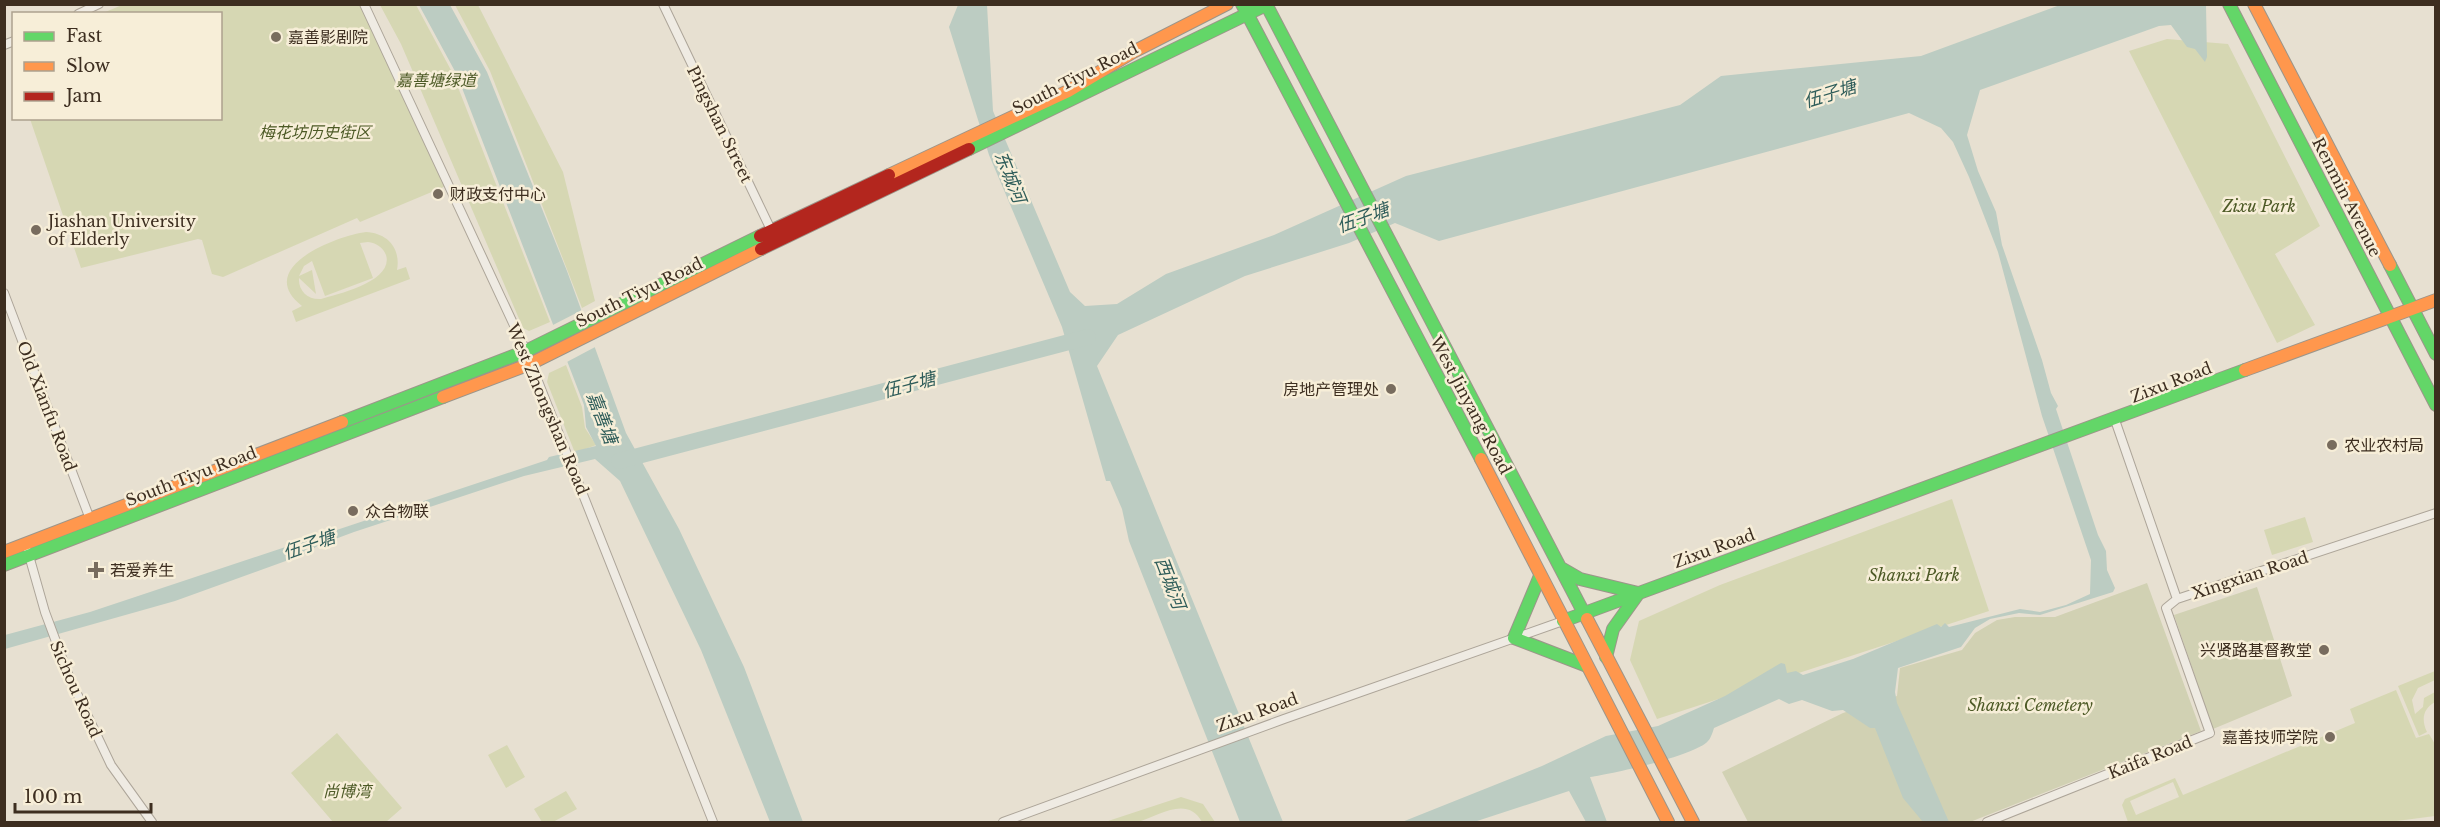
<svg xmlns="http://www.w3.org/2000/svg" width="2440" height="827" viewBox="0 0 2440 827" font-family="'Libre Baskerville','Noto Sans SC',serif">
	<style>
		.green { fill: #d6d7b3; fill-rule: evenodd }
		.cemetery { fill: #d1d1b3 }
		.water { fill: #bcccc2 }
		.pier { fill: #e7e0d1 }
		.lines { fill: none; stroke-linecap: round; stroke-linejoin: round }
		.river { stroke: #bcccc2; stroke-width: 16 }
		.street-casing { stroke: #ada599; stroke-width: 10 }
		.fast-casing { stroke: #9c958a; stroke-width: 14 }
		.slow-casing { stroke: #9c958a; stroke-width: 14 }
		.jam-casing { stroke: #9c958a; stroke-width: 14 }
		.street { stroke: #efebe3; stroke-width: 8 }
		.fast { stroke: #63d668; stroke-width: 12 }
		.slow { stroke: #ff974d; stroke-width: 12 }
		.jam { stroke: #b3261e; stroke-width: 12 }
		.poi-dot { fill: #786c5e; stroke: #f7eed8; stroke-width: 2 }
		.labels { text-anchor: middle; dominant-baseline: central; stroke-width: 5; stroke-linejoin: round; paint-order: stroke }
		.poi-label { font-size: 16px; fill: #3d2e20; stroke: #f7eed8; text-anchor: start }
		.street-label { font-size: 16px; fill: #3d2e20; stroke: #f7eed8 }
		.park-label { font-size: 16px; font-style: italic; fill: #4d5a26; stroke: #f7eed8 }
		.water-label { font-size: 18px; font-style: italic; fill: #2f5d5a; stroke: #f7eed8 }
	</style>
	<rect width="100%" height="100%" fill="#e7e0d1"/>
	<!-- green -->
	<path class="green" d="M122,5H360L446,186L360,222L357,218L223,277L212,274L202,240L198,239L81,268L30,119L220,118V14L103,13Z
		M380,5H416L452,72L550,322L529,331L523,328L401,44Z
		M455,5H478L563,172L595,301L582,308L490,71Z
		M2167,39L2228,44L2320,226L2275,254L2315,325L2277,343L2129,51Z
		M366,232C388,233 401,249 397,270L406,267L410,279L296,322L292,311L302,306C253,268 336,236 366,232ZM368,242C376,243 383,247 386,255C394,281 339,294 321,299C308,300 298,291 299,278L316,294L312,270L299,276L304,266L312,261L325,296L373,278L360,243Z
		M566,365L582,407L585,428L596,445L575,453L547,382L549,373Z
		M1952,499L1989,611L1657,719L1630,660L1639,621L1720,585Z
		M2305,517L2313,542L2272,555L2264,530Z
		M2435,671V680L2418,688L2412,700L2415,714L2423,707L2424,698L2435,692V702C2423,709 2421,719 2427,732L2419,736L2398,686Z
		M2396,690L2416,738L2429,734L2435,744V816L2389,822H2128L2122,805L2125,799L2175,778L2183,795L2355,723L2350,709ZM2173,782L2179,797L2136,815L2130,801Z
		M337,733L402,808L386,822H333L291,773Z
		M507,745L525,777L506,788L488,755Z
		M566,791L577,809L553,822H542L534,809Z
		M1181,797L1203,804L1215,822H1202C1187,795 1159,816 1138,822C1128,824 1115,823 1105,822Z"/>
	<!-- cemetery -->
	<path class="cemetery" d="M2147,583L2201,731L1970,822H1748L1722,772L1843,713L1897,696L1900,668L1962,650L1975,633L1997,620L2015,617H2055Z
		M2257,587L2292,696L2213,729L2174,615Z"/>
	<!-- water -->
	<path class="water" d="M419,5H450L487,72L567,271L626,433L679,529L744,667L803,822H770L701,650L620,481L595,459L524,476L354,532L319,545L305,554L175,601L5,649V635L90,612L547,460L549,457L596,446L586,427L584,405L457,75Z
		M958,5H987L993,111L1070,292L1085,306L1117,304L1166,274L1274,235L1406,176L1680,105L1721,76L1921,56L2060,5H2206L2207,57L2205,62L2195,49L2187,47L2171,25L2159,26L1980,90L1967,135L1978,171L1996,212L2002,245L2042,360L2051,393L2058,406L2056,409L2098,535L2106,551L2107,570L2115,588L2113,592L2040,615L2019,613L1990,619L1975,628L1961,647L1898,668L1895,692L1897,703L1949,822H1923L1903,798L1875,728H1870L1843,710L1832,711L1802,700L1789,704L1779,699L1714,728C1713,731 1711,738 1708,741C1695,756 1611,774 1590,777L1607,822H1586L1569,791L1474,822H1402L1542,766L1606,736L1658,726L1725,696L1781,663L1785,664L1787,673L1796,671L1803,675L1853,659L1937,624L1941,627L1945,623L1949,627L2020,609L2040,612L2066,605L2090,594L2091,560L2042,416L1998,252L1969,177L1953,142L1941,128L1909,113L1439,241L1395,223L1349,243L1245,276L1118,335L1097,366L1283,822H1240L1129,541L1122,509L1110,481H1106L1062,327L989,155L949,27Z"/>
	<!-- pier -->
	<path class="pier" d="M584,309L597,346L565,363L551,326Z"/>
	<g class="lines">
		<!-- river -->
		<path class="river" d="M619,461L1088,337"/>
		<defs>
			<path id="street" d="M364,4L526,351L713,822
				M663,4L773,234
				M78,14L99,4
				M4,45L14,41
				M4,293L90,519
				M2115,420L2177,599L2436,513
				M28,552L45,612L70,679L111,765L152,822
				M1003,822L1284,719L1563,621
				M1987,822L2210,733L2166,608L2177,599"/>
			<path id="fast" d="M1242,4L1481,459
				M1266,4L1587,619
				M2229,4L2436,405
				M969,149L1268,4
				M2390,265L2436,354
				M342,422L526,351L760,236
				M4,565L443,397
				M1561,568L1580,579L1638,593
				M1540,576L1514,638L1587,666
				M1563,621L2245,370
				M1606,657L1613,629L1638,594"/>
			<path id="slow" d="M2254,4L2390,265
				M889,175L1068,91L1133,52L1227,4
				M2245,370L2436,300
				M443,397L530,364L761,249
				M1481,459L1668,822
				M4,552L342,422
				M1587,619L1693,822"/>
			<path id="jam" d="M760,236L889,175
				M761,249L969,149"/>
		</defs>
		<!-- street casing -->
		<use href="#street" class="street-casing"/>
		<!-- fast casing -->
		<use href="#fast" class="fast-casing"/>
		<!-- slow casing -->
		<use href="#slow" class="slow-casing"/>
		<!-- jam casing -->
		<use href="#jam" class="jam-casing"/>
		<!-- street -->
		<use href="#street" class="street"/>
		<!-- fast -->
		<use href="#fast" class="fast"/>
		<!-- slow -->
		<use href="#slow" class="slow"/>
		<!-- jam -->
		<use href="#jam" class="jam"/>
	</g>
	<!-- markers -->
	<g class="poi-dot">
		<circle cx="276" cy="37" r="6"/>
		<circle cx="438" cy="194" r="6"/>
		<circle cx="36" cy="230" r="6"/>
		<circle cx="1391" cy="389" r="6"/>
		<circle cx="2332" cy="445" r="6"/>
		<circle cx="353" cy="511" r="6"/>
		<path d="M93 561h6v6h6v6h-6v6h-6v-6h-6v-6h6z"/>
		<circle cx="2324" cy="650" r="6"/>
		<circle cx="2330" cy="737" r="6"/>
	</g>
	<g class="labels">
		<!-- poi labels -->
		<g class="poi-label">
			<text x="288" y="37">嘉善影剧院</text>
			<text x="450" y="194">财政支付中心</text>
			<text x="48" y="221">Jiashan University<tspan x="48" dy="18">of Elderly</tspan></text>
			<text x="1379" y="389" text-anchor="end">房地产管理处</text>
			<text x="2344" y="445">农业农村局</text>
			<text x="365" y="511">众合物联</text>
			<text x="110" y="570">若爱养生</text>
			<text x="2312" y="650" text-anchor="end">兴贤路基督教堂</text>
			<text x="2318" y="737" text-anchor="end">嘉善技师学院</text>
		</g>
		<!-- street labels -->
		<g class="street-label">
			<text transform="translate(1075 78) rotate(-27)">South Tiyu Road</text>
			<text transform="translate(720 124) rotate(64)">Pingshan Street</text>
			<text transform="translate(2347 197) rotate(63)">Renmin Avenue</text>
			<text transform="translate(639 292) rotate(-26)">South Tiyu Road</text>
			<text transform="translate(2171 382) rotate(-21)">Zixu Road</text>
			<text transform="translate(1471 405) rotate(62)">West Jinyang Road</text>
			<text transform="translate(47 406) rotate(69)">Old Xianfu Road</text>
			<text transform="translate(548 409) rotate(67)">West Zhongshan Road</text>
			<text transform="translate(191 476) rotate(-21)">South Tiyu Road</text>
			<text transform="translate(1714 548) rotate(-20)">Zixu Road</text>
			<text transform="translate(2250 575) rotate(-18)">Xingxian Road</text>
			<text transform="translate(76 689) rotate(66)">Sichou Road</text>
			<text transform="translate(1257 712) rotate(-20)">Zixu Road</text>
			<text transform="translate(2150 757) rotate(-22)">Kaifa Road</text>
		</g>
		<!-- park labels -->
		<g class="park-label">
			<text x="436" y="80">嘉善塘绿道</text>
			<text x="315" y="132">梅花坊历史街区</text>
			<text x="2259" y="206">Zixu Park</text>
			<text x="1914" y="575">Shanxi Park</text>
			<text x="2030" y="705">Shanxi Cemetery</text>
			<text x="347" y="791">尚博湾</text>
		</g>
		<!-- water labels -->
		<g class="water-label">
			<text transform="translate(1830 94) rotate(-17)">伍子塘</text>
			<text transform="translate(1010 177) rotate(68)">东城河</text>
			<text transform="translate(1363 218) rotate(-20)">伍子塘</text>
			<text transform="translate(909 385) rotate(-15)">伍子塘</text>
			<text transform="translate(602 418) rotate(69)">嘉善塘</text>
			<text transform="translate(309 545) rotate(-19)">伍子塘</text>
			<text transform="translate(1170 583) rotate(69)">西城河</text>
		</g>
	</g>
	<!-- border -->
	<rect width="2440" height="827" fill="none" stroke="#3d2e20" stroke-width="12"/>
	<!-- legend -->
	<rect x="12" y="12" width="210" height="108" fill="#f7eed8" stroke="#ada18e" stroke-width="1.5"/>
	<rect x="24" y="32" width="30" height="9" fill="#63d668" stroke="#ada18e" stroke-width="1.5"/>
	<text x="66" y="42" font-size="18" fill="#3d2e20">Fast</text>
	<rect x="24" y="62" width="30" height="9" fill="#ff974d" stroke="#ada18e" stroke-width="1.5"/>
	<text x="66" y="72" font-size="18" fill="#3d2e20">Slow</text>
	<rect x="24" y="92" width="30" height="9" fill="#b3261e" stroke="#ada18e" stroke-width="1.5"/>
	<text x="66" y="102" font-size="18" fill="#3d2e20">Jam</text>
	<!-- scale -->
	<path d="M15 803v9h136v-9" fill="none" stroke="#3d2e20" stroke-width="3"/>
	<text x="24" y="803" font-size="18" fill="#3d2e20" stroke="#f7eed8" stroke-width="4.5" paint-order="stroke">100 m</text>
</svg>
